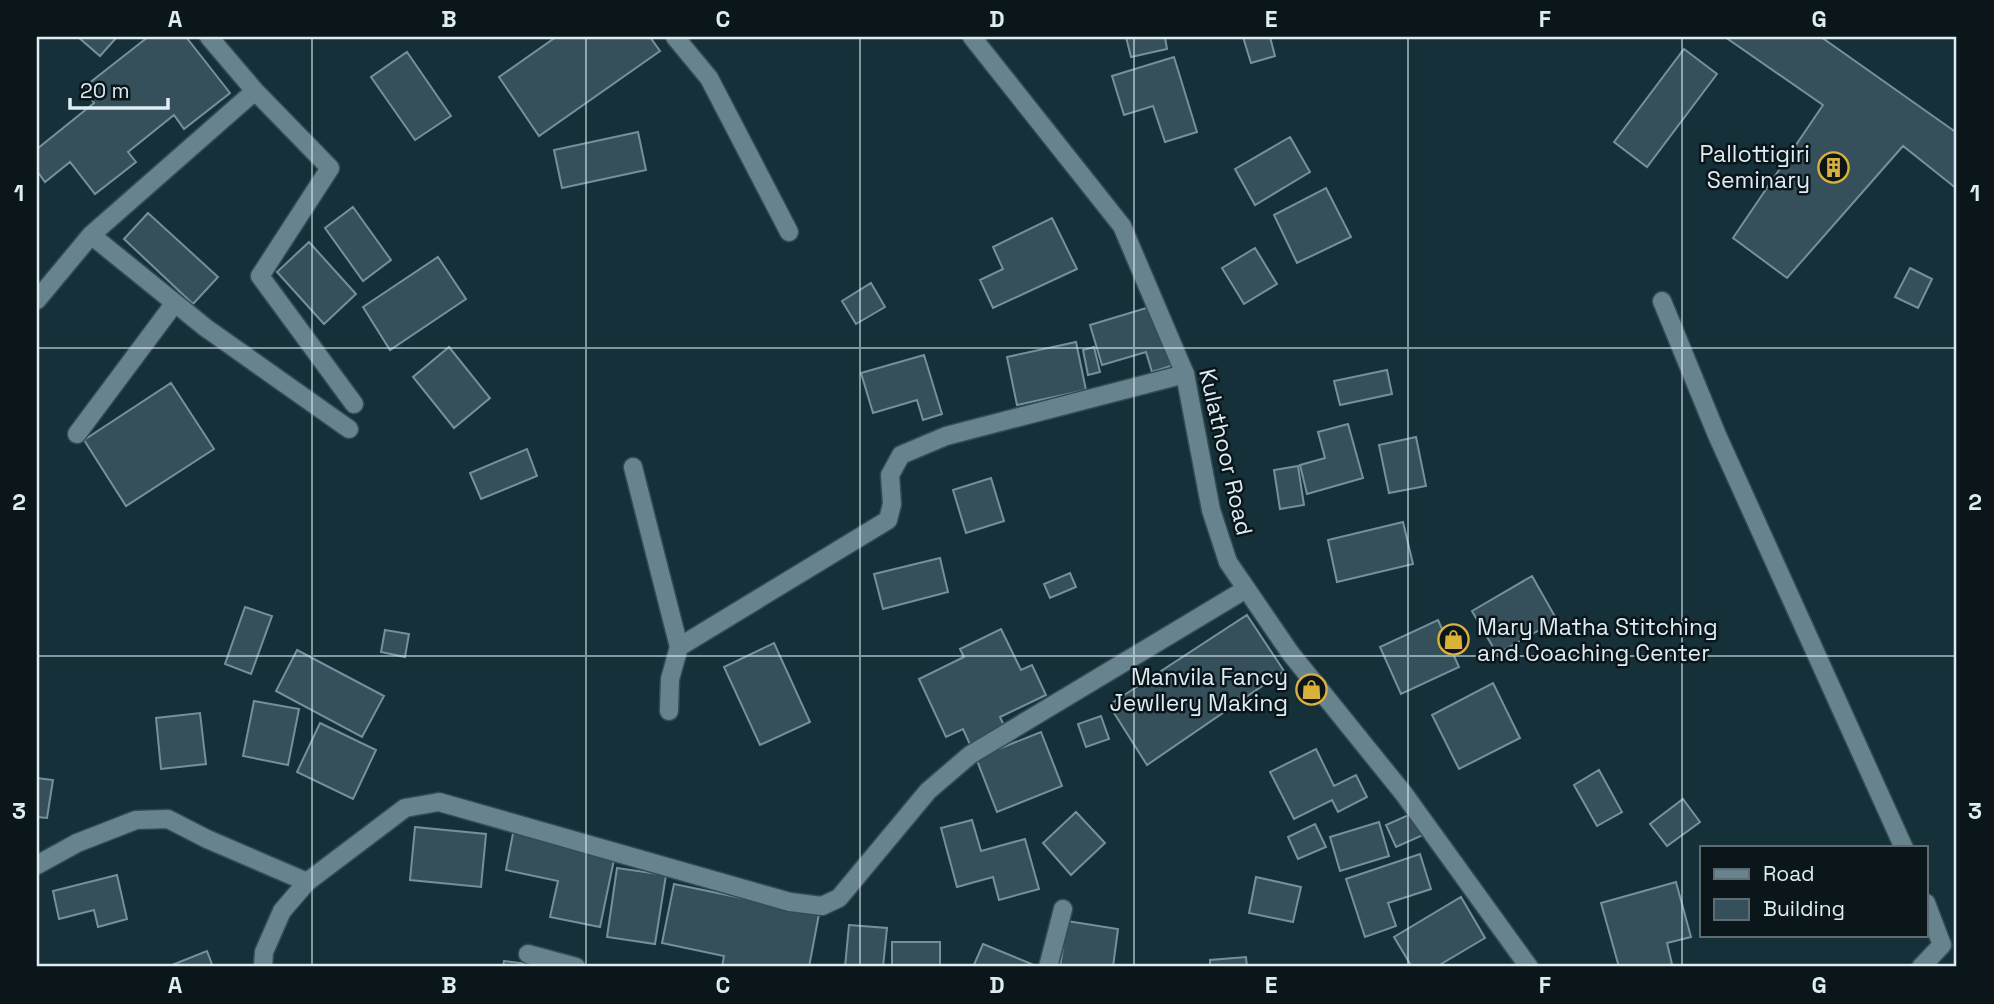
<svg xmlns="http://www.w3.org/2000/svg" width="1994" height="1004" viewBox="0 0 1994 1004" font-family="'Space Grotesk',sans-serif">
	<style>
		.building { fill: #35505a; stroke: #74909c; stroke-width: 2 }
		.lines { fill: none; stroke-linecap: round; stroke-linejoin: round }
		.service-casing { stroke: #354b53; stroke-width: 21 }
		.minor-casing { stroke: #354b53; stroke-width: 21 }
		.secondary-casing { stroke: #354b53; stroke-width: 21 }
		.service { stroke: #66838e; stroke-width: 18 }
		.minor { stroke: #66838e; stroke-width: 18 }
		.secondary { stroke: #66838e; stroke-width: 18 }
		.grid { fill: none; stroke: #deedf3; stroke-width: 2; stroke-opacity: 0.55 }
		.labels { text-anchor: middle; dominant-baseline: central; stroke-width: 5; stroke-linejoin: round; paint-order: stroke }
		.poi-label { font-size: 23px; fill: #deedf3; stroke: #0b161b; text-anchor: end }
		.street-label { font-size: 23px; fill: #deedf3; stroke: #0b161b }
		.neatline { fill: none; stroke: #deedf3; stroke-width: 2.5 }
		.grid-label { font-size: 23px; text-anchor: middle; font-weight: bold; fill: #deedf3 }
	</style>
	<rect width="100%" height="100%" fill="#16303a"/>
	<!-- building -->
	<path class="building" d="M78,37H117L100,56Z
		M148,37H186L230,93L184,129L174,115L128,152L136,162L95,194L70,162L45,182L37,171V149L94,103L83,88Z
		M556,37H650L660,51L539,136L499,77Z
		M1126,37H1165L1167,49L1131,57Z
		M1243,37H1270L1275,56L1251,63Z
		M1725,37H1821L1957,133V189L1903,146L1787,278L1733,238L1823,105Z
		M1684,49L1717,74L1647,167L1614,142Z
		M407,52L451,116L415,140L371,77Z
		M1174,57L1197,132L1165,142L1153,106L1124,115L1112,76Z
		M638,132L646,170L562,188L554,150Z
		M1290,137L1310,172L1255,205L1235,169Z
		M1326,188L1351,237L1297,263L1274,215Z
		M353,207L391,260L363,281L325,228Z
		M148,213L218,277L193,304L124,239Z
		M1052,218L1077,269L993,308L980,280L1003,269L993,247Z
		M309,242L356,294L324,324L277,272Z
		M1255,248L1277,284L1244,304L1222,268Z
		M438,257L466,299L390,350L363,307Z
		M1910,268L1932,279L1918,308L1895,297Z
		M871,283L885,307L856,324L842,301Z
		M1153,306L1171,366L1152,372L1146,352L1102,365L1090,325Z
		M1076,342L1086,390L1017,405L1007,357Z
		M449,347L490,398L454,428L413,377Z
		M1094,347L1100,372L1088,375L1083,350Z
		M924,355L942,414L923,420L917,400L873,413L861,373Z
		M1387,370L1392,394L1340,405L1334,381Z
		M171,383L214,449L126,506L84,440Z
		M1348,424L1363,478L1307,494L1300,465L1325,458L1318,432Z
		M1416,437L1426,486L1389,493L1379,445Z
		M527,449L537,476L481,499L470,473Z
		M1298,466L1304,505L1280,509L1274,470Z
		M991,478L1004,521L966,533L953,490Z
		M1403,522L1413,564L1337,582L1328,540Z
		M940,558L948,592L883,609L874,574Z
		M1070,573L1076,587L1050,598L1044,584Z
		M1532,576L1557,620L1497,654L1472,611Z
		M245,607L272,616L251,674L225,664Z
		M1247,615L1284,671L1147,765L1109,705Z
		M1438,620L1459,667L1401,694L1380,647Z
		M1001,629L1021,670L1032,665L1046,695L1000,717L1007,732L972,749L963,729L946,737L919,679L964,657L960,649Z
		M385,630L409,634L405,657L381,652Z
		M774,643L810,722L760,745L724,667Z
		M297,650L384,696L362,737L276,691Z
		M1493,683L1520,738L1459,769L1432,715Z
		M254,701L299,709L288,765L243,756Z
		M200,713L206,764L161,769L156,718Z
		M1101,716L1109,739L1086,747L1078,724Z
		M320,723L376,750L353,799L297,772Z
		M1041,732L1062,786L997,812L976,758Z
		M1316,749L1334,786L1356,775L1367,797L1338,812L1332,800L1294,819L1270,772Z
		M1599,770L1622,812L1597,826L1574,785Z
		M37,778L53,780L47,818L37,817Z
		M1683,799L1700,822L1667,846L1650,824Z
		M1076,812L1105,843L1071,875L1043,843Z
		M1413,813L1423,835L1396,847L1386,825Z
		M972,820L981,851L1025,839L1039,889L999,900L993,877L957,887L941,828Z
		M1379,822L1389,856L1340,871L1330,837Z
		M1315,824L1326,847L1298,859L1288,837Z
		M415,827L486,834L481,887L410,880Z
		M514,828L616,850L600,927L550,917L558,881L506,870Z
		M1420,854L1431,889L1388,903L1396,926L1365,937L1346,879Z
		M617,868L666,875L655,944L607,937Z
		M117,875L127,919L98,927L94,910L59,919L53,891Z
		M1256,877L1301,887L1293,922L1249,913Z
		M1676,882L1691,937L1667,943L1672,964L1661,967H1619L1601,903Z
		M674,884L819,914L809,967H722L724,956L662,943Z
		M1461,897L1485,938L1436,967H1412L1394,937Z
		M1067,921L1118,929L1113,967H1060Z
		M849,925L887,928L883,967H845Z
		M892,942H940V967H892Z
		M983,944L1034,965L1033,967H973Z
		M207,951L213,967H167Z
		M1246,957L1247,967H1210V960Z
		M504,961L552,967H503Z"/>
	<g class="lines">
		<defs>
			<path id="service" d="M77,434L174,304"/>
			<path id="minor" d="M675,37L709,78L789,232
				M255,91L330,168L260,276L354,404
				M91,235L206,328L349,429
				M37,300L91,235L255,91L209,37
				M1662,301L1717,435L1904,848
				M633,467L679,647
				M669,711L670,679L679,647L888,520L892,504L890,475L901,455L946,436L1185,374
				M37,865L77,843L136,820L168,819L207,839L307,882
				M528,954L576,967
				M263,967L264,952L282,911L307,882L405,808L439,802L790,902L822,906L839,898L928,791L970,755L1246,589
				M1048,967L1063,909
				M1921,967L1942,945L1926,903"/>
			<path id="secondary" d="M972,37L1122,226L1185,374L1211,510L1228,562L1291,654L1404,794L1529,967"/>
		</defs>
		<!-- service casing -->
		<use href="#service" class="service-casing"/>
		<!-- minor casing -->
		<use href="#minor" class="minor-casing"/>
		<!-- secondary casing -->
		<use href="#secondary" class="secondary-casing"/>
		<!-- service -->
		<use href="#service" class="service"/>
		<!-- minor -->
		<use href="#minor" class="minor"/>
		<!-- secondary -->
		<use href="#secondary" class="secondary"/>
	</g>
	<!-- grid -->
	<path class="grid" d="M312,37V967M586,37V967M860,37V967M1134,37V967M1408,37V967M1682,37V967M37,348H1957M37,656H1957"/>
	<!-- icons -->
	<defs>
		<symbol id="building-ring" viewBox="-11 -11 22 22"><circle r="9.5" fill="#0b161b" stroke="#dab334" stroke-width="1.5"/><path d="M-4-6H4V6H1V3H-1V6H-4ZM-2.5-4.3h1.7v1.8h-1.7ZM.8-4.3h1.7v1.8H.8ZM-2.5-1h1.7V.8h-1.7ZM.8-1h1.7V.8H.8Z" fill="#dab334"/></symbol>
		<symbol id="shop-ring" viewBox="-11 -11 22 22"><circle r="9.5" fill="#0b161b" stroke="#dab334" stroke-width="1.5"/><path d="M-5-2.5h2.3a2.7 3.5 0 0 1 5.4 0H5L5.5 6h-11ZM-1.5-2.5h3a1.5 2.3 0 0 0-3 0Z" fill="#dab334"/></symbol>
	</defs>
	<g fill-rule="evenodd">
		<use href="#building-ring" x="1816" y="150" width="35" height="35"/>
		<use href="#shop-ring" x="1436" y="622" width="35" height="35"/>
		<use href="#shop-ring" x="1294" y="672" width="35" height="35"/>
	</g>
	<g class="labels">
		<!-- poi labels -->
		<g class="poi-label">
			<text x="1810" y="154">Pallottigiri<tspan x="1810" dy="26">Seminary</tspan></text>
			<text x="1477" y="627" text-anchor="start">Mary Matha Stitching<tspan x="1477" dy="26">and Coaching Center</tspan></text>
			<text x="1288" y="677">Manvila Fancy<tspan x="1288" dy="26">Jewllery Making</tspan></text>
		</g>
		<!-- street labels -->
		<g class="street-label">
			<text transform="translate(1226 452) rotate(77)">Kulathoor Road</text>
		</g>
	</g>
	<!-- border -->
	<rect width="1994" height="1004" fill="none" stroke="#0b161b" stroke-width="77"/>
	<!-- legend -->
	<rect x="1700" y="846" width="228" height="91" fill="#0b161b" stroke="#5f6c71" stroke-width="2"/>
	<rect x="1714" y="869" width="35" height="10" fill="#66838e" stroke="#5f6c71" stroke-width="2"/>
	<text x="1763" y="881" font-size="21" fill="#deedf3">Road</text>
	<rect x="1714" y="899" width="35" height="21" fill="#35505a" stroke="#5f6c71" stroke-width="2"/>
	<text x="1763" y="916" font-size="21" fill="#deedf3">Building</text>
	<!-- scale -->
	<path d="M70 98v10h98v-10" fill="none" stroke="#deedf3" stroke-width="3.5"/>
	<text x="80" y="98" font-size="21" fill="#deedf3" stroke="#0b161b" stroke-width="5" paint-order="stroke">20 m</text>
	<rect x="38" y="38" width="1917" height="927" class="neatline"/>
	<g class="grid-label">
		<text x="175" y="27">A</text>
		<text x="449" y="27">B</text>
		<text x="723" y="27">C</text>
		<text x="997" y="27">D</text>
		<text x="1271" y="27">E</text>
		<text x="1545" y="27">F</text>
		<text x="1819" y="27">G</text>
		<text x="19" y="201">1</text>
		<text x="1975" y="201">1</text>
		<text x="19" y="510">2</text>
		<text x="1975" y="510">2</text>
		<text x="19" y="819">3</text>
		<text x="1975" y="819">3</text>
		<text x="175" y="993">A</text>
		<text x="449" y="993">B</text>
		<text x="723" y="993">C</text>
		<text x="997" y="993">D</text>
		<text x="1271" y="993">E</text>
		<text x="1545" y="993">F</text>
		<text x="1819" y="993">G</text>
	</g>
</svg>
